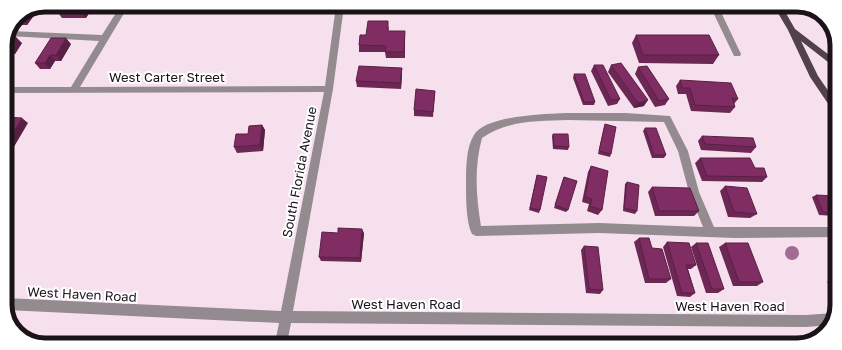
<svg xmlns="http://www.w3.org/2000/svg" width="842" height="350" viewBox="0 0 842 350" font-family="'Golos Text',sans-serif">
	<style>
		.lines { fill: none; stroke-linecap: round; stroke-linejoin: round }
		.minor { fill: #948b90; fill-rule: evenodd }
		.major { fill: #51414a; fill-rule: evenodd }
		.tree { fill: #a26b91 }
		.wall { fill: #6d2755 }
		.shaded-wall { fill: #592045 }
		.building { fill: #7f2d63; stroke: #592045 }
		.labels { text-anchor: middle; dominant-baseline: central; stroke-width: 4; stroke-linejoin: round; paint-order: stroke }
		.street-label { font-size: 13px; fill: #1b1318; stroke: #fff }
		.rim { fill: none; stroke: #1b1318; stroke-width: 5 }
	</style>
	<rect width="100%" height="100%" fill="#f7e0ed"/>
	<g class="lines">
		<!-- minor -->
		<path class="minor" d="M121,5H129L80,87L325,86L336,6H344L333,89L293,311L806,315L834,313V320L830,325L806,327L291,323L287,343H275L279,323L6,310L5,298L281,311L324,92L5,93V87H71L99,41L8,36L10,31L102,35Z
			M711,8H719L741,54L740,56H734Z
			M568,113H626L670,116L688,151L699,192L714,227H835V237L735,238L599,233L476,236L472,234C466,222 466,197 466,183C466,168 466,147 474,135C486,115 546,114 568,113ZM568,120L664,122L678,151L689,192L703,227L599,223L481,226C476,196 474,167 482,138C508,120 538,121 568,120Z"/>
		<!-- major -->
		<path class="major" d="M775,8H783L795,29L837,61V69L801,41L818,76L836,102V112L833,111L810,77L788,30Z"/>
	</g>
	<!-- trees -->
	<circle class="tree" cx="792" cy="253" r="7"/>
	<!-- wall -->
	<path class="wall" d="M51,5H90L92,8L86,18H62L59,14H54L49,8Z
		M368,6H388L387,11L369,10Z
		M40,7L27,25H15L14,23L17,16Z
		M447,7H488L487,8H447Z
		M389,27L388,31L405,37V58H386L385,52H359V45L366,35Z
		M636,35L719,55L713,64L639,63L632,43Z
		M5,42L22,43L15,54H10L5,61Z
		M71,44L61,61H55L50,69H40L35,63Z
		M594,65L620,99L617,104L608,106L591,71Z
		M611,65L644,106L634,108L608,72Z
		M638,67L669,99L665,105L655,107L635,74Z
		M402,68V74L401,89L357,87L356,81Z
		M574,74L595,102L594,105H583L573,78Z
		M680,80L738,99L734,104L735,107L730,113L691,111L686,94H678L676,86Z
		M435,91L433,117L414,116V110Z
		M605,124L611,154L610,157L598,154L604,127Z
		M262,125L265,130L263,151L237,153L234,147Z
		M645,128L666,155L664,158H652L643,131Z
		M553,134L569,147L568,150L553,149L552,136Z
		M702,136L756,147L751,153L701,150L698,141Z
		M700,158L755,168L767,177L762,182L702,181L695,163Z
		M591,166L602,210L598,215L587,211L589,204L582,202L588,172Z
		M537,175L540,210L539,213L529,210Z
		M564,177L568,210L566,212L554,208Z
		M627,182L637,211L635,214L623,211L625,184Z
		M725,186L757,214L750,218L728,217L720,191Z
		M652,187L699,211L694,216H655L648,192Z
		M816,195L835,196V216L819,215L812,197Z
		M364,233L361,262L321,261L319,257Z
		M639,238L652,248L671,279L666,283H645L634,242Z
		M667,242L696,265L691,269H688L695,293L690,297L677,296L663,247Z
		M696,243L724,289L718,293H706L691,247Z
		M725,243L763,282L757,286H733L719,247Z
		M584,246L603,290L600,294L586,293L581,250Z
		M834,279V293L827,282Z"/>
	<!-- shaded-wall -->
	<path class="shaded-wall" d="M85,5H90L92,8L86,18L81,12Z
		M40,7L27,25L22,19L26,13Z
		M16,37L22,43L15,54L9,48Z
		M66,38L71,44L61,61L56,55Z
		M5,50L10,54L5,61Z
		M50,55L55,61L50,69L45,63Z
		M402,68V74L401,89L400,83Z
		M648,100L644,106L634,108L638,103Z
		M22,118L28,123L8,157L5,154V145Z
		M262,125L265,130L263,151L260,145Z
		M362,229L364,233L361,262L360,258Z"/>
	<!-- building -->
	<path class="building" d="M51,5H85L81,12H57L59,8H49Z
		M26,13L22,19H16L17,16Z
		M368,21H388V31H405L404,52H385L386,46L359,45L360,35H366Z
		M636,35H709L719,55H643Z
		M7,37H16L9,48H5V42Z
		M51,38H66L56,55H50L45,63H35Z
		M621,63L648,100L638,103L611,65Z
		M594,65H603L620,99L611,100Z
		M359,66L402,68L400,83L356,81Z
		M647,66L669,99L659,101L638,67Z
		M574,74H585L595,102H584Z
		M680,80L731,83L738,99L732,98L735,107L695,105L690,88H682Z
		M416,89L435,91L433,112L414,110Z
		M5,117L22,118L5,145Z
		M605,124L616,127L611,154L599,151Z
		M262,125L260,145L234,147L236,134H248L249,126Z
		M645,128H656L666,155H654Z
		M553,134H568L569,147L554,146Z
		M702,136L753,138L756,147L705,144Z
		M700,158H750L755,168H764L767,177L707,176Z
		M591,166L608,171L602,210L590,206L592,199L585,197Z
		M537,175L547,177L540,210L530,208Z
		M564,177L577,181L568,210L555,205Z
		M627,182L639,185L637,211L624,208Z
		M725,186L747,188L757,214L734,212Z
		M652,187L690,188L699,211H659Z
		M816,195L835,196V213L823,212Z
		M338,228L362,229L360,258L319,257L322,232L338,233Z
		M639,238H649L652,248L662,249L671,279H649Z
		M667,242L689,243L696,265H686L695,293H682Z
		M696,243H708L724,289H712Z
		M725,243H748L763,282H739Z
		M584,246L598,247L603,290L589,289Z"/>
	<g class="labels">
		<!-- street labels -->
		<g class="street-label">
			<text x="167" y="77">West Carter Street</text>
			<text transform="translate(299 172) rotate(-79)">South Florida Avenue</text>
			<text transform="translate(82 294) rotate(3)">West Haven Road</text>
			<text x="406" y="304">West Haven Road</text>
			<text x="730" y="306">West Haven Road</text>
		</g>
	</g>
	<!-- crop -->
	<path d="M0 0H842V350H0ZM45 12H797A33 33 0 0 1 830 45V305A33 33 0 0 1 797 338H45A33 33 0 0 1 12 305V45A33 33 0 0 1 45 12Z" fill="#fff" fill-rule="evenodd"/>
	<path class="rim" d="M45 12H797A33 33 0 0 1 830 45V305A33 33 0 0 1 797 338H45A33 33 0 0 1 12 305V45A33 33 0 0 1 45 12Z"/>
</svg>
